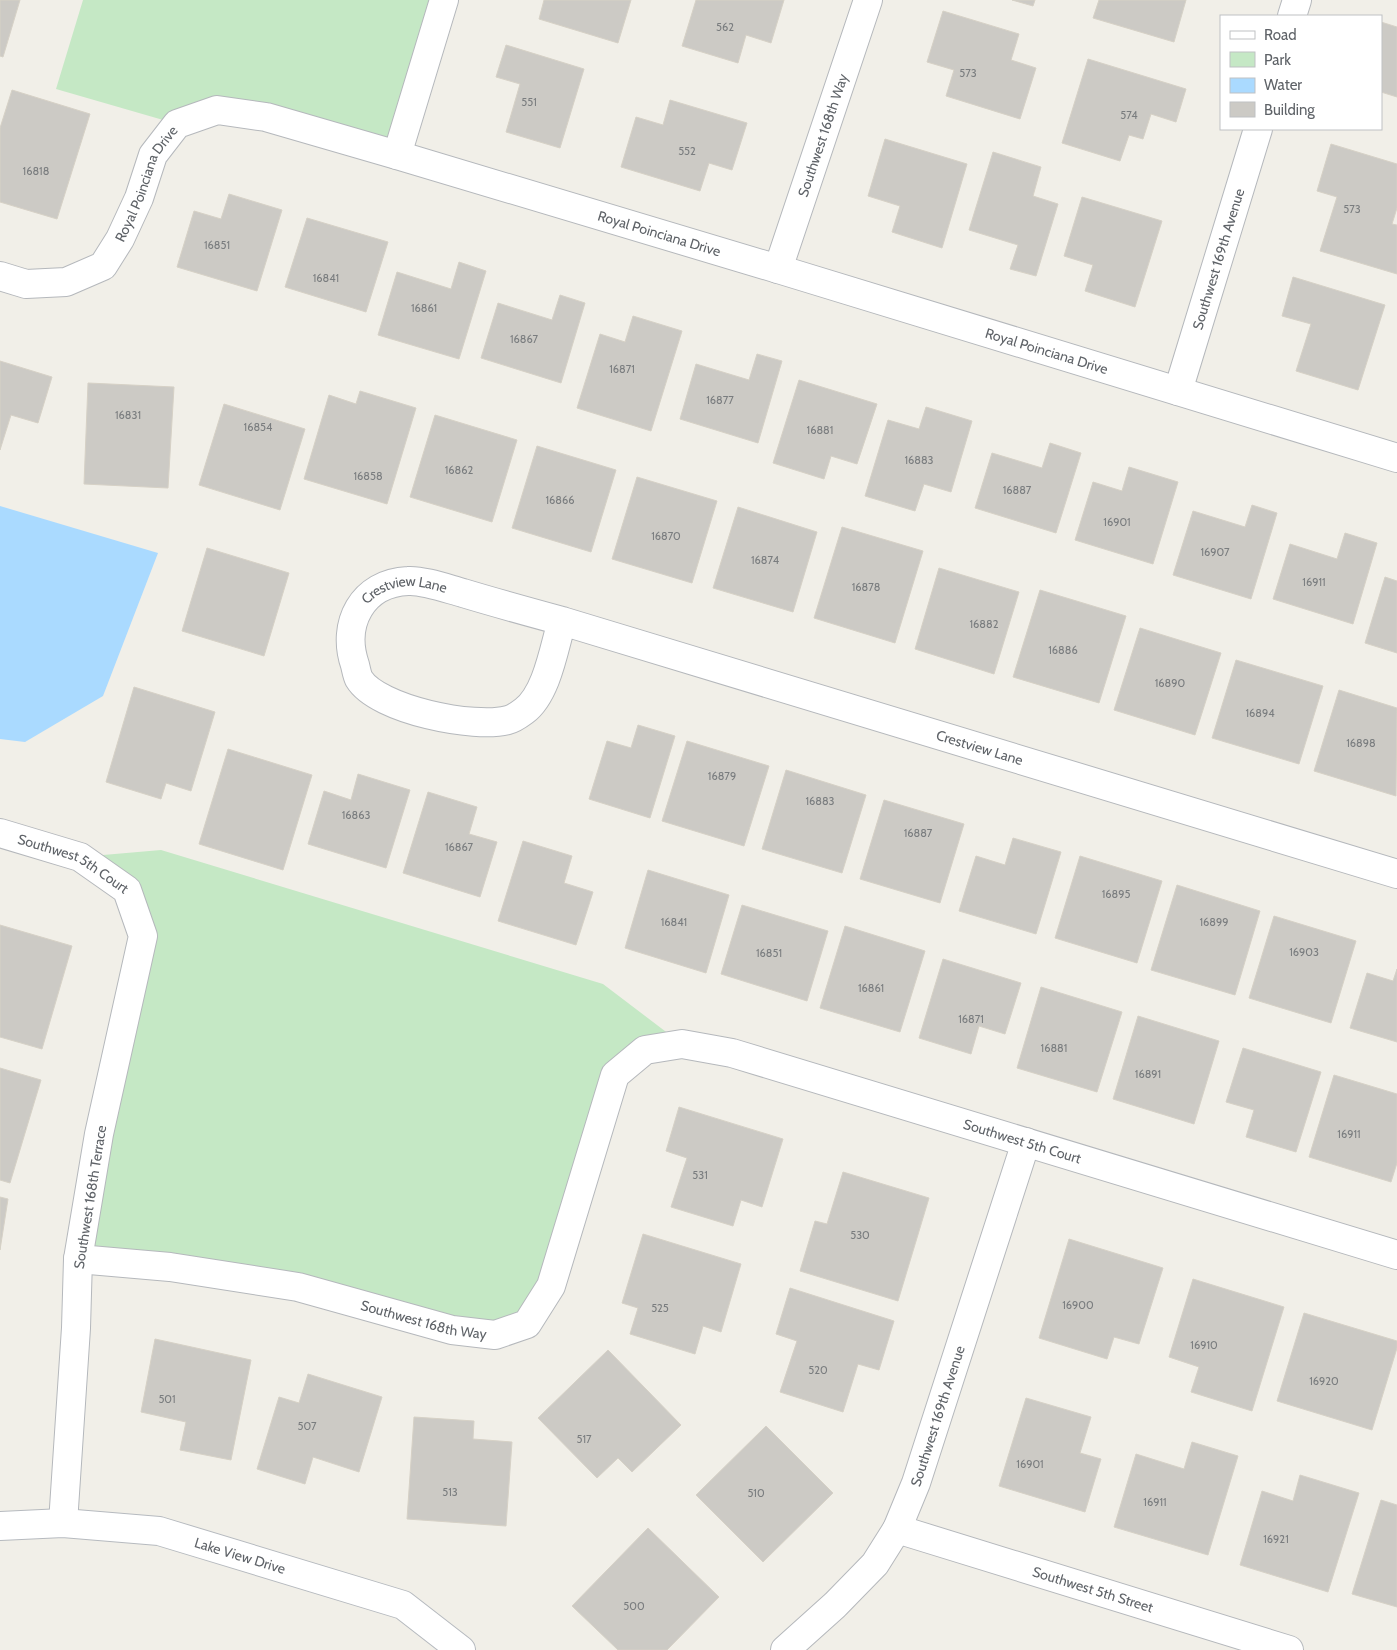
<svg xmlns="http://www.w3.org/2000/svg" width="1397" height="1650" viewBox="0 0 1397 1650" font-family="Cabin,sans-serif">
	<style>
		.green { fill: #c5e8c5 }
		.water { fill: #aadaff }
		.building { fill: #cccac5; stroke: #d6d1c6 }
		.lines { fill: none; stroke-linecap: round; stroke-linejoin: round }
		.street-casing { stroke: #b5b8bc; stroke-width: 30 }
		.secondary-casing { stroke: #b6babf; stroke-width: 30 }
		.street { stroke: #fff; stroke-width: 28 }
		.secondary { stroke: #fff; stroke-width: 28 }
		.labels { text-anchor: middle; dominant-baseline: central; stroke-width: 4; stroke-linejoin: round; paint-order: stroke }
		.number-label { font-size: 11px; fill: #7a7d7f }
		.street-label { font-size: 14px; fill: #5f6368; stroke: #fff }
	</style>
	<rect width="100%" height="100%" fill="#f1efe8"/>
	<!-- green -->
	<path class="green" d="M83,0H444L397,155L266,117L177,124L56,89Z
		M161,850L603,984L682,1044L615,1075L551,1286L495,1335L78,1259L143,936L127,890L80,857Z"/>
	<!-- water -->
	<path class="water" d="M0,506L158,553L103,696L25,742L0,739Z"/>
	<!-- building -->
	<path class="building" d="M0,0H20L3,57L0,56Z
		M544,0H631L618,43L539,19Z
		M696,0H784L771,43L746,35L738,63L682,46Z
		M1012,0H1035L1033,6Z
		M1099,0H1186L1174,42L1093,18Z
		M943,11L1019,34L1011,60L1036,68L1020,119L946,96L954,70L927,62Z
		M1381,22L1397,27V97L1381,92Z
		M506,45L584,69L560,148L506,132L520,84L496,77Z
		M1088,59L1186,89L1176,122L1151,114L1143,139L1129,135L1120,161L1062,143Z
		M12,90L90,114L57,219L0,202V128Z
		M670,100L747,123L732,170L709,163L700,191L621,167L636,117L663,125Z
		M885,139L967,164L942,248L892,232L900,206L868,196Z
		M1331,144L1397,164V208L1392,224L1397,225V274L1320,251L1337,197L1317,191Z
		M993,152L1041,167L1033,196L1058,204L1036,276L1010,269L1018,245L969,230Z
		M229,194L282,210L257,291L177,267L194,211L221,219Z
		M1082,197L1162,221L1135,307L1085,291L1093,265L1064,256Z
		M307,218L388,242L366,312L285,287Z
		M459,262L486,271L459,359L378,335L397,272L451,289Z
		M1293,277L1385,305L1358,390L1296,371L1311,324L1282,316Z
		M560,295L585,303L561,383L481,358L498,303L552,320Z
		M633,316L682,331L651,431L577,408L600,334L625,342Z
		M757,354L782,361L758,443L680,419L696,364L749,380Z
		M0,361L52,377L38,423L11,415L0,450Z
		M799,380L877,404L857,464L831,456L824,479L773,463Z
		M88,383L174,387L168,488L84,484Z
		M360,391L416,408L387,504L304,479L329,395L356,404Z
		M224,404L305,429L280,510L199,485Z
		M926,407L972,421L951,492L924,484L915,511L865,496L888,420L919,429Z
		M435,415L517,440L492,522L410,497Z
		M1050,443L1081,453L1056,533L975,508L992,453L1042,468Z
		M537,446L616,470L591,552L512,528Z
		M1129,467L1178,482L1153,564L1075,540L1093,482L1122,491Z
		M637,477L717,501L692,583L612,559Z
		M1252,505L1277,513L1251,599L1173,575L1193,511L1245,527Z
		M738,507L817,532L793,612L713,588Z
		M842,527L923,551L895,643L814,618Z
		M1345,533L1377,543L1353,624L1273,599L1290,544L1337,559Z
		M207,548L289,573L264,656L182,631Z
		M939,568L1019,592L994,674L915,649Z
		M1385,577L1397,581V653L1365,643Z
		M1040,590L1126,616L1099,703L1013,677Z
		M1140,628L1221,653L1195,735L1114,710Z
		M1236,660L1323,686L1299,764L1212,738Z
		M134,687L215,712L191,791L166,783L161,799L106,782Z
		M1339,690L1397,708L1396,796L1314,771Z
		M638,725L675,736L650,818L589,799L607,741L631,748Z
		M687,741L769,766L744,846L662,821Z
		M228,749L312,775L283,870L199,844Z
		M786,770L866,795L842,873L762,849Z
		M358,774L410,790L386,868L308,844L324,791L351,800Z
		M428,792L477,807L469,834L497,842L480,897L403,873Z
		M884,800L964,824L940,903L860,879Z
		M1013,838L1061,852L1036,934L959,911L976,856L1005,865Z
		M523,841L572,856L564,883L593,892L576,945L498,921Z
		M1080,856L1162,881L1137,963L1055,938Z
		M648,870L729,895L706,973L625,948Z
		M1177,885L1260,911L1235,995L1151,970Z
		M742,905L828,931L807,1001L721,974Z
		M1274,916L1356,941L1331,1023L1249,998Z
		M0,925L72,946L42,1049L0,1037Z
		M845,926L925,951L900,1032L820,1008Z
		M943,959L1021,983L1005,1034L979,1026L971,1054L919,1038Z
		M1397,969V1042L1350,1028L1367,973L1393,981Z
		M1041,987L1122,1012L1097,1092L1017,1068Z
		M1138,1016L1219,1041L1194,1124L1113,1099Z
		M1243,1048L1321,1072L1296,1152L1246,1137L1254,1110L1226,1102Z
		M0,1068L41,1080L10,1183L0,1180Z
		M1334,1075L1397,1094V1163L1391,1182L1309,1157Z
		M679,1107L783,1139L762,1207L741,1200L733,1226L671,1207L687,1158L666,1151Z
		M843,1172L929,1198L898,1301L800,1271L815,1221L827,1224Z
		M0,1197L8,1199L0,1250Z
		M643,1234L741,1264L721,1332L703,1326L695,1354L630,1334L638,1308L622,1303Z
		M1069,1239L1163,1268L1139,1344L1114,1337L1107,1359L1039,1338Z
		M1193,1279L1284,1307L1252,1411L1191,1392L1199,1367L1169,1357Z
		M790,1288L894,1321L879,1370L858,1364L843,1412L780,1392L797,1341L776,1334Z
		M1304,1313L1397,1341V1348L1372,1430L1277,1401Z
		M155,1339L251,1360L231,1460L180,1450L186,1422L141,1412Z
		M608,1350L681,1425L632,1472L618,1458L597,1478L538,1418Z
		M308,1374L382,1397L359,1472L313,1457L305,1484L257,1469L279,1397L299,1403Z
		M1026,1398L1091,1417L1080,1453L1101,1459L1085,1512L999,1486Z
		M414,1417L474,1421L473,1439L512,1442L506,1526L407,1519Z
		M766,1426L833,1493L763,1562L696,1495Z
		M1192,1442L1238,1456L1208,1555L1114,1527L1136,1454L1184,1469Z
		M1300,1475L1359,1493L1328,1592L1240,1565L1262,1491L1293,1501Z
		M1381,1500L1397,1505V1607L1352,1594Z
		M648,1528L719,1597L667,1650H618L572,1606Z"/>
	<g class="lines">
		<defs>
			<g id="street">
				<path d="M1292,16L1297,0"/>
				<path d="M397,155L444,0"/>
				<path id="s1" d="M778,269L868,0"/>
				<path id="s2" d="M0,276L26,284L66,282L103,266L120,239L139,198L153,155L177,124L217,110L266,117L397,155L778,269L1397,458"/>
				<path id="s3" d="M1178,391L1258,129"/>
				<path id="s4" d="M562,621C554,648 547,694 524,711C520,714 513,719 508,720C475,729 378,710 359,679C357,675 356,669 355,665C341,624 362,583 408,581C423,580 448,589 463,593C496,603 529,612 562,621L1397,874"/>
				<path id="s5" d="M0,833L80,857L127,890L143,936L99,1134L78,1259L76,1328L63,1523"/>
				<path id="s6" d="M78,1259L170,1267L298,1287L452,1330L495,1335L527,1324L551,1286L615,1075L645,1050L682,1044L732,1053L1397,1255"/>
				<path id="s7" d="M897,1529L1289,1650"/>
				<path id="s8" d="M785,1650L835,1605L875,1564L897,1529L916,1483L1026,1142"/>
			</g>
			<g id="secondary">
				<path id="s9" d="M0,1526L63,1523L159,1531L403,1605L461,1650"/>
			</g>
		</defs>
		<!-- street casing -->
		<use href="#street" class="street-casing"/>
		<!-- secondary casing -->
		<use href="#secondary" class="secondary-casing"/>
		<!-- street -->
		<use href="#street" class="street"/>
		<!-- secondary -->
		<use href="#secondary" class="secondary"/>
	</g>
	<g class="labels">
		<!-- number labels -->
		<g class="number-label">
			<text x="725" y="27">562</text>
			<text x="968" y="73">573</text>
			<text x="529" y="102">551</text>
			<text x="1129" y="115">574</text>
			<text x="687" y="151">552</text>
			<text x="36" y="171">16818</text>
			<text x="1352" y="209">573</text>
			<text x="217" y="245">16851</text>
			<text x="326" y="278">16841</text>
			<text x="424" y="308">16861</text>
			<text x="524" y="339">16867</text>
			<text x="622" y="369">16871</text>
			<text x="720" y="400">16877</text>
			<text x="128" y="415">16831</text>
			<text x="258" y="427">16854</text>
			<text x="820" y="430">16881</text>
			<text x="919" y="460">16883</text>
			<text x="459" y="470">16862</text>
			<text x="368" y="476">16858</text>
			<text x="1017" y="490">16887</text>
			<text x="560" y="500">16866</text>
			<text x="1117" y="522">16901</text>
			<text x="666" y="536">16870</text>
			<text x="1215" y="552">16907</text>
			<text x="765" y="560">16874</text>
			<text x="1314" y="582">16911</text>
			<text x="866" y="587">16878</text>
			<text x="984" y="624">16882</text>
			<text x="1063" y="650">16886</text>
			<text x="1170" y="683">16890</text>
			<text x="1260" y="713">16894</text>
			<text x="1361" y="743">16898</text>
			<text x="722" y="776">16879</text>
			<text x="820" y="801">16883</text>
			<text x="356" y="815">16863</text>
			<text x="918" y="833">16887</text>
			<text x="459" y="847">16867</text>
			<text x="1116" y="894">16895</text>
			<text x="674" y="922">16841</text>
			<text x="1214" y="922">16899</text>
			<text x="1304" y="952">16903</text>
			<text x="769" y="953">16851</text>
			<text x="871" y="988">16861</text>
			<text x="971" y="1019">16871</text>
			<text x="1054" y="1048">16881</text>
			<text x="1148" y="1074">16891</text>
			<text x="1349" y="1134">16911</text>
			<text x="700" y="1175">531</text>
			<text x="860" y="1235">530</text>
			<text x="1078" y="1305">16900</text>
			<text x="660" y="1308">525</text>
			<text x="1204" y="1345">16910</text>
			<text x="818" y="1370">520</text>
			<text x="1324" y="1381">16920</text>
			<text x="167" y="1399">501</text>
			<text x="307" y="1426">507</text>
			<text x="584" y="1439">517</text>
			<text x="1030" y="1464">16901</text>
			<text x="450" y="1492">513</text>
			<text x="756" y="1493">510</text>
			<text x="1155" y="1502">16911</text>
			<text x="1276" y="1539">16921</text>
			<text x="634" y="1606">500</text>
		</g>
		<!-- street labels -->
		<g class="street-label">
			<text stroke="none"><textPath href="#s1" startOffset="141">Southwest 168th Way</textPath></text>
			<text stroke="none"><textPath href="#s2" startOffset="201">Royal Poinciana Drive</textPath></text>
			<text stroke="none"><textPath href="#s2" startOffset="771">Royal Poinciana Drive</textPath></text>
			<text stroke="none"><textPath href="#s3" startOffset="138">Southwest 169th Avenue</textPath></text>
			<text stroke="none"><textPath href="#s2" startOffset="1176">Royal Poinciana Drive</textPath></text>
			<text stroke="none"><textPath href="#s4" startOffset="404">Crestview Lane</textPath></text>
			<text stroke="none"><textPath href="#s4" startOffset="1005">Crestview Lane</textPath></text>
			<text stroke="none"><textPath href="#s5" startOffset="80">Southwest 5th Court</textPath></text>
			<text stroke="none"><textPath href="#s6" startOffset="1155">Southwest 5th Court</textPath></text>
			<text transform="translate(90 1197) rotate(-81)">Southwest 168th Terrace</text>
			<text stroke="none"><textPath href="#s6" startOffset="352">Southwest 168th Way</textPath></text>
			<text stroke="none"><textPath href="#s8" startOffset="286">Southwest 169th Avenue</textPath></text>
			<text stroke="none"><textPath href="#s9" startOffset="244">Lake View Drive</textPath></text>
			<text stroke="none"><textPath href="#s7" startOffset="205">Southwest 5th Street</textPath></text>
		</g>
	</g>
	<!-- legend -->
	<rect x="1220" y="15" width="162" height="115" fill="#ffffff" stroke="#bfc1c3"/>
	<rect x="1230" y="31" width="25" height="8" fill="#ffffff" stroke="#bfc1c3"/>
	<text x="1264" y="40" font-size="15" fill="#5f6368">Road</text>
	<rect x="1230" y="52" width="25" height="15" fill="#c5e8c5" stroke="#bfc1c3"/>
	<text x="1264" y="65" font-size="15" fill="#5f6368">Park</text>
	<rect x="1230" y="78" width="25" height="15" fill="#aadaff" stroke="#bfc1c3"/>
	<text x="1264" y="90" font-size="15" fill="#5f6368">Water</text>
	<rect x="1230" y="102" width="25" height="15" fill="#cccac5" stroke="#bfc1c3"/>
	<text x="1264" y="115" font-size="15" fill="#5f6368">Building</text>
</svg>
